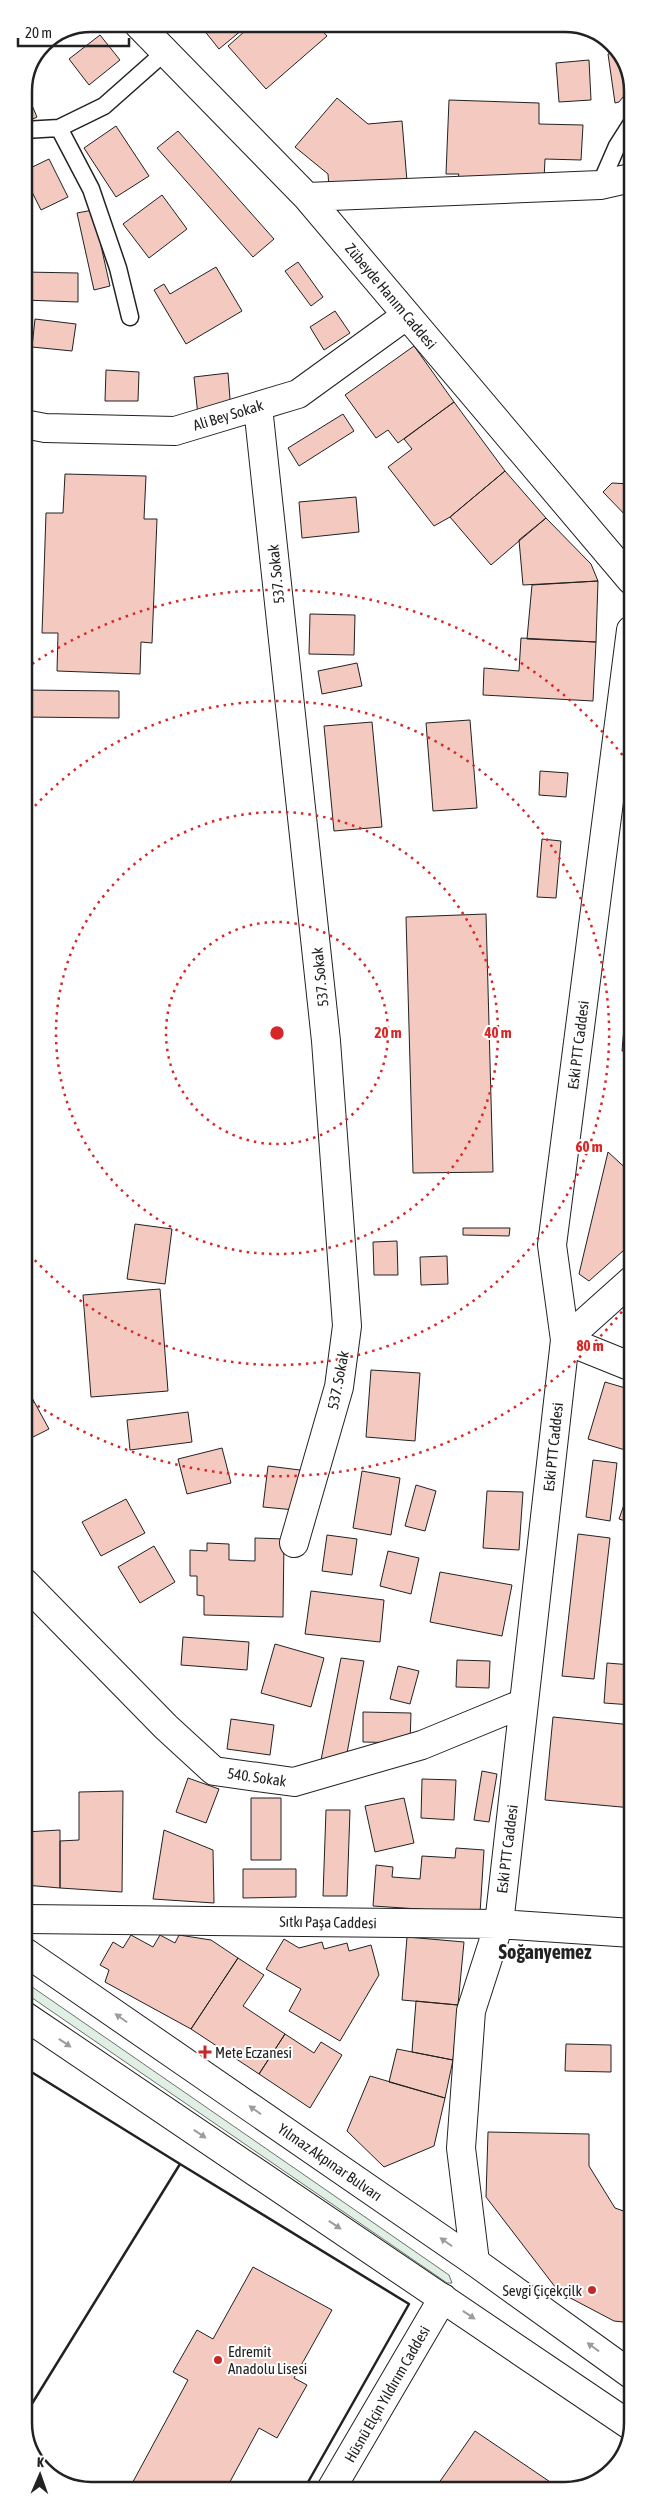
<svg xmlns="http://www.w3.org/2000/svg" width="656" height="2515" viewBox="0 0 656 2515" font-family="'Asap Condensed',sans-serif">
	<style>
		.green { fill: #e0efe3; stroke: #6f6f6f }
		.building { fill: #f3c9c0; stroke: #222 }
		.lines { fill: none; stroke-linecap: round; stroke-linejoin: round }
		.lane-casing { stroke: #222; stroke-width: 19 }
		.street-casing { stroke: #222; stroke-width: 30 }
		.primary-casing { stroke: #222; stroke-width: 30 }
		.lane { stroke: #fff; stroke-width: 16 }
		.street { stroke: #fff; stroke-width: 28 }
		.primary { stroke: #fff; stroke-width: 28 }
		.wall { stroke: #222; stroke-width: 2.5 }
		.oneway { fill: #9c9c9c }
		.ring { fill: none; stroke: #d62828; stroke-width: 2.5; stroke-dasharray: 2.5 5 }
		.poi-dot { fill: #c62828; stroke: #fff; stroke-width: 2 }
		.labels { text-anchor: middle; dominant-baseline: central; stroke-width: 4; stroke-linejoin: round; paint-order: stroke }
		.street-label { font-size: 15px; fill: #222; stroke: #fff }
		.poi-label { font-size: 15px; fill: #222; stroke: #fff; text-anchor: start }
		.district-label { font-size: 20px; font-weight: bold; fill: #222; stroke: #fff }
		.rim { fill: none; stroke: #222; stroke-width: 2.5 }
		.centre { fill: #d62828; stroke: #fff; stroke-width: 2.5 }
		.ring-label { font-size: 15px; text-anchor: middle; font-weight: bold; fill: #d62828; stroke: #fff; stroke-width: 4; stroke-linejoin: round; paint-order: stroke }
	</style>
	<rect width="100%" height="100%" fill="#fff"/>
	<!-- green -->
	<path class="green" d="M25,1982L449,2275L452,2283H447L25,1993Z"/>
	<!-- building -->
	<path class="building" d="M199,24H238L242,30L219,49Z
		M253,24H316L327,36L266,89L228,46Z
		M69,33L42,55L40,53L44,43Z
		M100,35L120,60L89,85L69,59Z
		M617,52L631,79V87L619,102L615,103L608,54Z
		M589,60L591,100L559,102L556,63Z
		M25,89L37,117L24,123V91Z
		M337,98L368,124L402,121L407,181L329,188L328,174L295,147Z
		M449,100L539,103V124L583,125L581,160L545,159L544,180L458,177L459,174H446Z
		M116,126L149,176L116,197L84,148Z
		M178,131L274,239L253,257L157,148Z
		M49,159L68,197L41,210L24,176V171Z
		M162,195L187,229L149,258L123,224Z
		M93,210L110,286L94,290L77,213Z
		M298,262L323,297L311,306L285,271Z
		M216,267L242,311L186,344L154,290L164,284L170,294Z
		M24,272L78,273V302L24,300Z
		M335,311L350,333L324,350L310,327Z
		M35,319L76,324L72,351L32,347Z
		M414,346L454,402L398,443L388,430L376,438L345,395Z
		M106,370L139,372L138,401H105Z
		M228,373L231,412L198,416L194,377Z
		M454,402L505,471L450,517L434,526L388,467L412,449L404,439Z
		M343,414L354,431L299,466L288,448Z
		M505,471L546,518L491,565L450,517Z
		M65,474L146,476L144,519H157L152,643L141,642L140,674L57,671L58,633H42L46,513H63Z
		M612,483L631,484V521L603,492Z
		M356,497L359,532L302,538L299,502Z
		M546,518L591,564L598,581L523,585L519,540Z
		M598,581L596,642L527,639L532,585Z
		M310,614L355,615L354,655L309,654Z
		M521,638L596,642L593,701L483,695L484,668L519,671Z
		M357,663L362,686L322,694L318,671Z
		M24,690L119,691V718L24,717Z
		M470,720L477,808L433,811L426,723Z
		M372,722L382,827L334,831L324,726Z
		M540,771L568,773L566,797L539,795Z
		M542,839L561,841L556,898L537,897Z
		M486,914L493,1172L413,1173L406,917Z
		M627,992L631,993L632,1086L626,1080L628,1052L622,1051Z
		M608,1152L632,1174V1243L589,1281L579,1274Z
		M135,1224L172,1229L165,1284L127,1279Z
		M463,1228H510L509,1236L463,1235Z
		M397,1241L398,1275H374L373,1242Z
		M447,1256L448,1284L421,1285L420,1257Z
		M160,1289L168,1391L91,1397L83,1295Z
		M371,1370L420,1373L415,1441L366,1437Z
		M605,1382L632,1390V1452L588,1439Z
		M24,1383L49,1429L29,1439L24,1431Z
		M188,1412L192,1442L130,1450L127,1420Z
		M25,1445L31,1515H25L24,1446Z
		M222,1448L231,1483L187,1494L178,1459Z
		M593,1460L617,1463L610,1521L586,1517Z
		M268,1466L300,1470L295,1510L263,1507Z
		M362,1471L400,1478L391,1535L353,1528Z
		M632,1482V1523L619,1519Z
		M416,1485L436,1491L425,1531L405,1526Z
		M487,1491L523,1492L519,1550L483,1548Z
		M126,1499L145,1533L101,1556L82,1522Z
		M578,1534L610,1538L594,1679L562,1676Z
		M327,1535L357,1539L352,1575L322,1571Z
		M255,1538L284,1539L283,1617L204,1615V1596L197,1595V1576H190V1550L207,1551V1543L229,1544V1560L255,1561Z
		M154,1546L175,1582L140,1603L118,1567Z
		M388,1551L419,1558L411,1594L380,1586Z
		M440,1572L512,1585L502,1636L430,1622Z
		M311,1591L384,1600L380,1642L305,1634Z
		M25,1620L33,1626L25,1639Z
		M183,1637L249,1642L247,1670L181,1665Z
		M275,1644L324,1658L311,1707L261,1693Z
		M341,1658L364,1661L345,1764L321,1760Z
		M457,1660L490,1661L489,1688L456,1687Z
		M607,1663L632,1665V1705L604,1703Z
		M398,1666L419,1671L410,1704L390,1699Z
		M363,1712L411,1713L410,1743L363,1742Z
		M553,1717L632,1725V1808L545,1800Z
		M231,1719L274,1725L270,1755L227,1749Z
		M482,1771L497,1774L489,1822L474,1820Z
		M188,1778L219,1789L206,1823L176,1812Z
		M422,1779L456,1780L454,1820L421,1818Z
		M123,1791L122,1892L60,1888V1841L79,1840V1792Z
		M251,1798H281V1860H251Z
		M404,1798L414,1843L375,1852L365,1806Z
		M326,1810H350L347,1896H323Z
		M60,1830V1888L25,1885V1832Z
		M164,1830L213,1850L214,1903L153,1899Z
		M456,1848L484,1850L480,1913L373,1906L376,1865L393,1867L392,1877L420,1879L422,1856L455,1858Z
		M243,1869H296V1897L243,1898Z
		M131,1935L153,1947L160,1935L175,1943L179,1935L211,1940L238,1958L191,2029L105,1982L109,1970L100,1965L113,1942L123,1948Z
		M407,1937L464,1942L458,2005L402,2000Z
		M284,1939L299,1948L322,1942L324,1949L347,1943L349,1951L371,1945L379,1975L340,2041L289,2011L301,1989L266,1969Z
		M238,1958L264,1975L243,2006L285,2034L259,2074L191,2029Z
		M416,2001L458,2005L453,2060L412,2052Z
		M285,2034L314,2053L321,2042L342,2055L310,2108L259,2074Z
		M566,2044L611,2045V2072L565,2071Z
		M397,2049L453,2060L445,2098L389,2082Z
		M370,2076L445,2098L434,2146L384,2167L347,2131Z
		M488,2132L589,2134V2166L615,2208L632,2214V2323L614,2321L559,2292L486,2197Z
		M253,2267L332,2310L294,2378L307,2385L277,2438L259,2428L225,2491H128L188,2380L173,2372L197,2330L213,2339Z
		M475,2431L562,2490H434Z"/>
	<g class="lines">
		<defs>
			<path id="lane" d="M59,128L91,189L118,268L130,317
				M24,130L59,128L104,106L165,52
				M600,185L617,146L631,124"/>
			<path id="street" d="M138,24L307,197L631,580
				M307,197L600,185L631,178
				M258,407L326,1041L347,1326L339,1387L294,1543
				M24,424L45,428L175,431L298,394L407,315
				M632,1280L565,1340L632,1367
				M25,1583L166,1727L214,1771L294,1782L422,1745L524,1703
				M25,1919L499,1924L632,1933
				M475,2262L461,2148L471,2011L499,1924L565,1340L552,1245L631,630
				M330,2491L443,2298"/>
			<path id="primary" d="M25,1952L475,2262L632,2375
				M25,2016L631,2426"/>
		</defs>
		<!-- lane casing -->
		<use href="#lane" class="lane-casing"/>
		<!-- street casing -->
		<use href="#street" class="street-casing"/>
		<!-- primary casing -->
		<use href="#primary" class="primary-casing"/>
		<!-- lane -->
		<use href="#lane" class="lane"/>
		<!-- street -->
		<use href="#street" class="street"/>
		<!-- primary -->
		<use href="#primary" class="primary"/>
		<!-- wall -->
		<path class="wall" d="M25,2068L180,2164
			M25,2415L180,2164L409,2304L303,2491"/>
	</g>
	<!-- one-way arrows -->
	<defs><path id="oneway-solid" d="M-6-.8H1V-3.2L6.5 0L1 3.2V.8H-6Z" transform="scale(1.25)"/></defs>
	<g class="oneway">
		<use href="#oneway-solid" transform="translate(121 2018) rotate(-145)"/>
		<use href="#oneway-solid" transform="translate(65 2043) rotate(34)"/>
		<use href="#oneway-solid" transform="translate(255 2110) rotate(-145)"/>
		<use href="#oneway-solid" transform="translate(200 2134) rotate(34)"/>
		<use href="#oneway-solid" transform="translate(335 2225) rotate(34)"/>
		<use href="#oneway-solid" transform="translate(446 2242) rotate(-145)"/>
		<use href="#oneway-solid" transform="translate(469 2315) rotate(34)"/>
		<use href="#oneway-solid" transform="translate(593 2347) rotate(-144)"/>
	</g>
	<!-- distance rings -->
	<g class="ring">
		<circle cx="277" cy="1033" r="111"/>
		<circle cx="277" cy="1033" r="221"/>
		<path d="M25 817A332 332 0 1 1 25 1249"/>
		<path d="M631 1300A443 443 0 0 1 26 1398M26 668A443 443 0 0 1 631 766"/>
	</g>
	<!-- markers -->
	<g class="poi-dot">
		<path d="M202.5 2044.5h5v5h5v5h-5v5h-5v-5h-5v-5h5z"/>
		<circle cx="592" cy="2290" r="5"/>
		<circle cx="218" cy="2360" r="5"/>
	</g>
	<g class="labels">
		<!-- street labels -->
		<g class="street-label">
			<text transform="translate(391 296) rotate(50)">Zübeyde Hanım Caddesi</text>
			<text transform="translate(228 415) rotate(-17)">Ali Bey Sokak</text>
			<text transform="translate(276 574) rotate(-96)">537. Sokak</text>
			<text transform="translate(320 977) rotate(-96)">537. Sokak</text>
			<text transform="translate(578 1045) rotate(-83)">Eski PTT Caddesi</text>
			<text transform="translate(338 1380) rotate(-79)">537. Sokak</text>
			<text transform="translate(553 1447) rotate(-84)">Eski PTT Caddesi</text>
			<text transform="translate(257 1777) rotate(8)">540. Sokak</text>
			<text transform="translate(507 1849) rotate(-83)">Eski PTT Caddesi</text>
			<text transform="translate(328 1922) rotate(1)">Sıtkı Paşa Caddesi</text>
			<text transform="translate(330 2162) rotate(35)">Yılmaz Akpınar Bulvarı</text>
			<text transform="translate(387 2394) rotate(-60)">Hüsnü Elçin Yıldırım Caddesi</text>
		</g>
		<!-- poi labels -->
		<g class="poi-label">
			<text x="215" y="2052">Mete Eczanesi</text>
			<text x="582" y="2290" text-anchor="end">Sevgi Çiçekçilk</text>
			<text x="228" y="2351">Edremit<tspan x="228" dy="17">Anadolu Lisesi</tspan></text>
		</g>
		<!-- district labels -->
		<g class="district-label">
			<text x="545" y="1951">Soğanyemez</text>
		</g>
	</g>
	<!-- crop -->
	<path d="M0 0H656V2515H0ZM91 32H565A59 59 0 0 1 624 91V2423A59 59 0 0 1 565 2482H91A59 59 0 0 1 32 2423V91A59 59 0 0 1 91 32Z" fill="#fff" fill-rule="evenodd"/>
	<path class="rim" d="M91 32H565A59 59 0 0 1 624 91V2423A59 59 0 0 1 565 2482H91A59 59 0 0 1 32 2423V91A59 59 0 0 1 91 32Z"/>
	<circle cx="277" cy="1033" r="8" class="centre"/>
	<g class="ring-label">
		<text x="388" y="1038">20 m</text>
		<text x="498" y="1038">40 m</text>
		<text x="589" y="1152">60 m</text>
		<text x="590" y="1351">80 m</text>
	</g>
	<!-- north arrow -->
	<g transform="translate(40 2475) rotate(2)" stroke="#ffffff" stroke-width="4" paint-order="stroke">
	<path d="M0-4L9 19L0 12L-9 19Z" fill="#222222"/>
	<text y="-8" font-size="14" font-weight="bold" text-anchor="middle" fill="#222222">K</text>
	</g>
	<!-- scale -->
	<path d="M18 38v8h111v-8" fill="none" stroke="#222222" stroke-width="2.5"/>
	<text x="25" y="38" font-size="15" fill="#222222" stroke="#ffffff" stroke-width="4" paint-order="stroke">20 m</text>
</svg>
